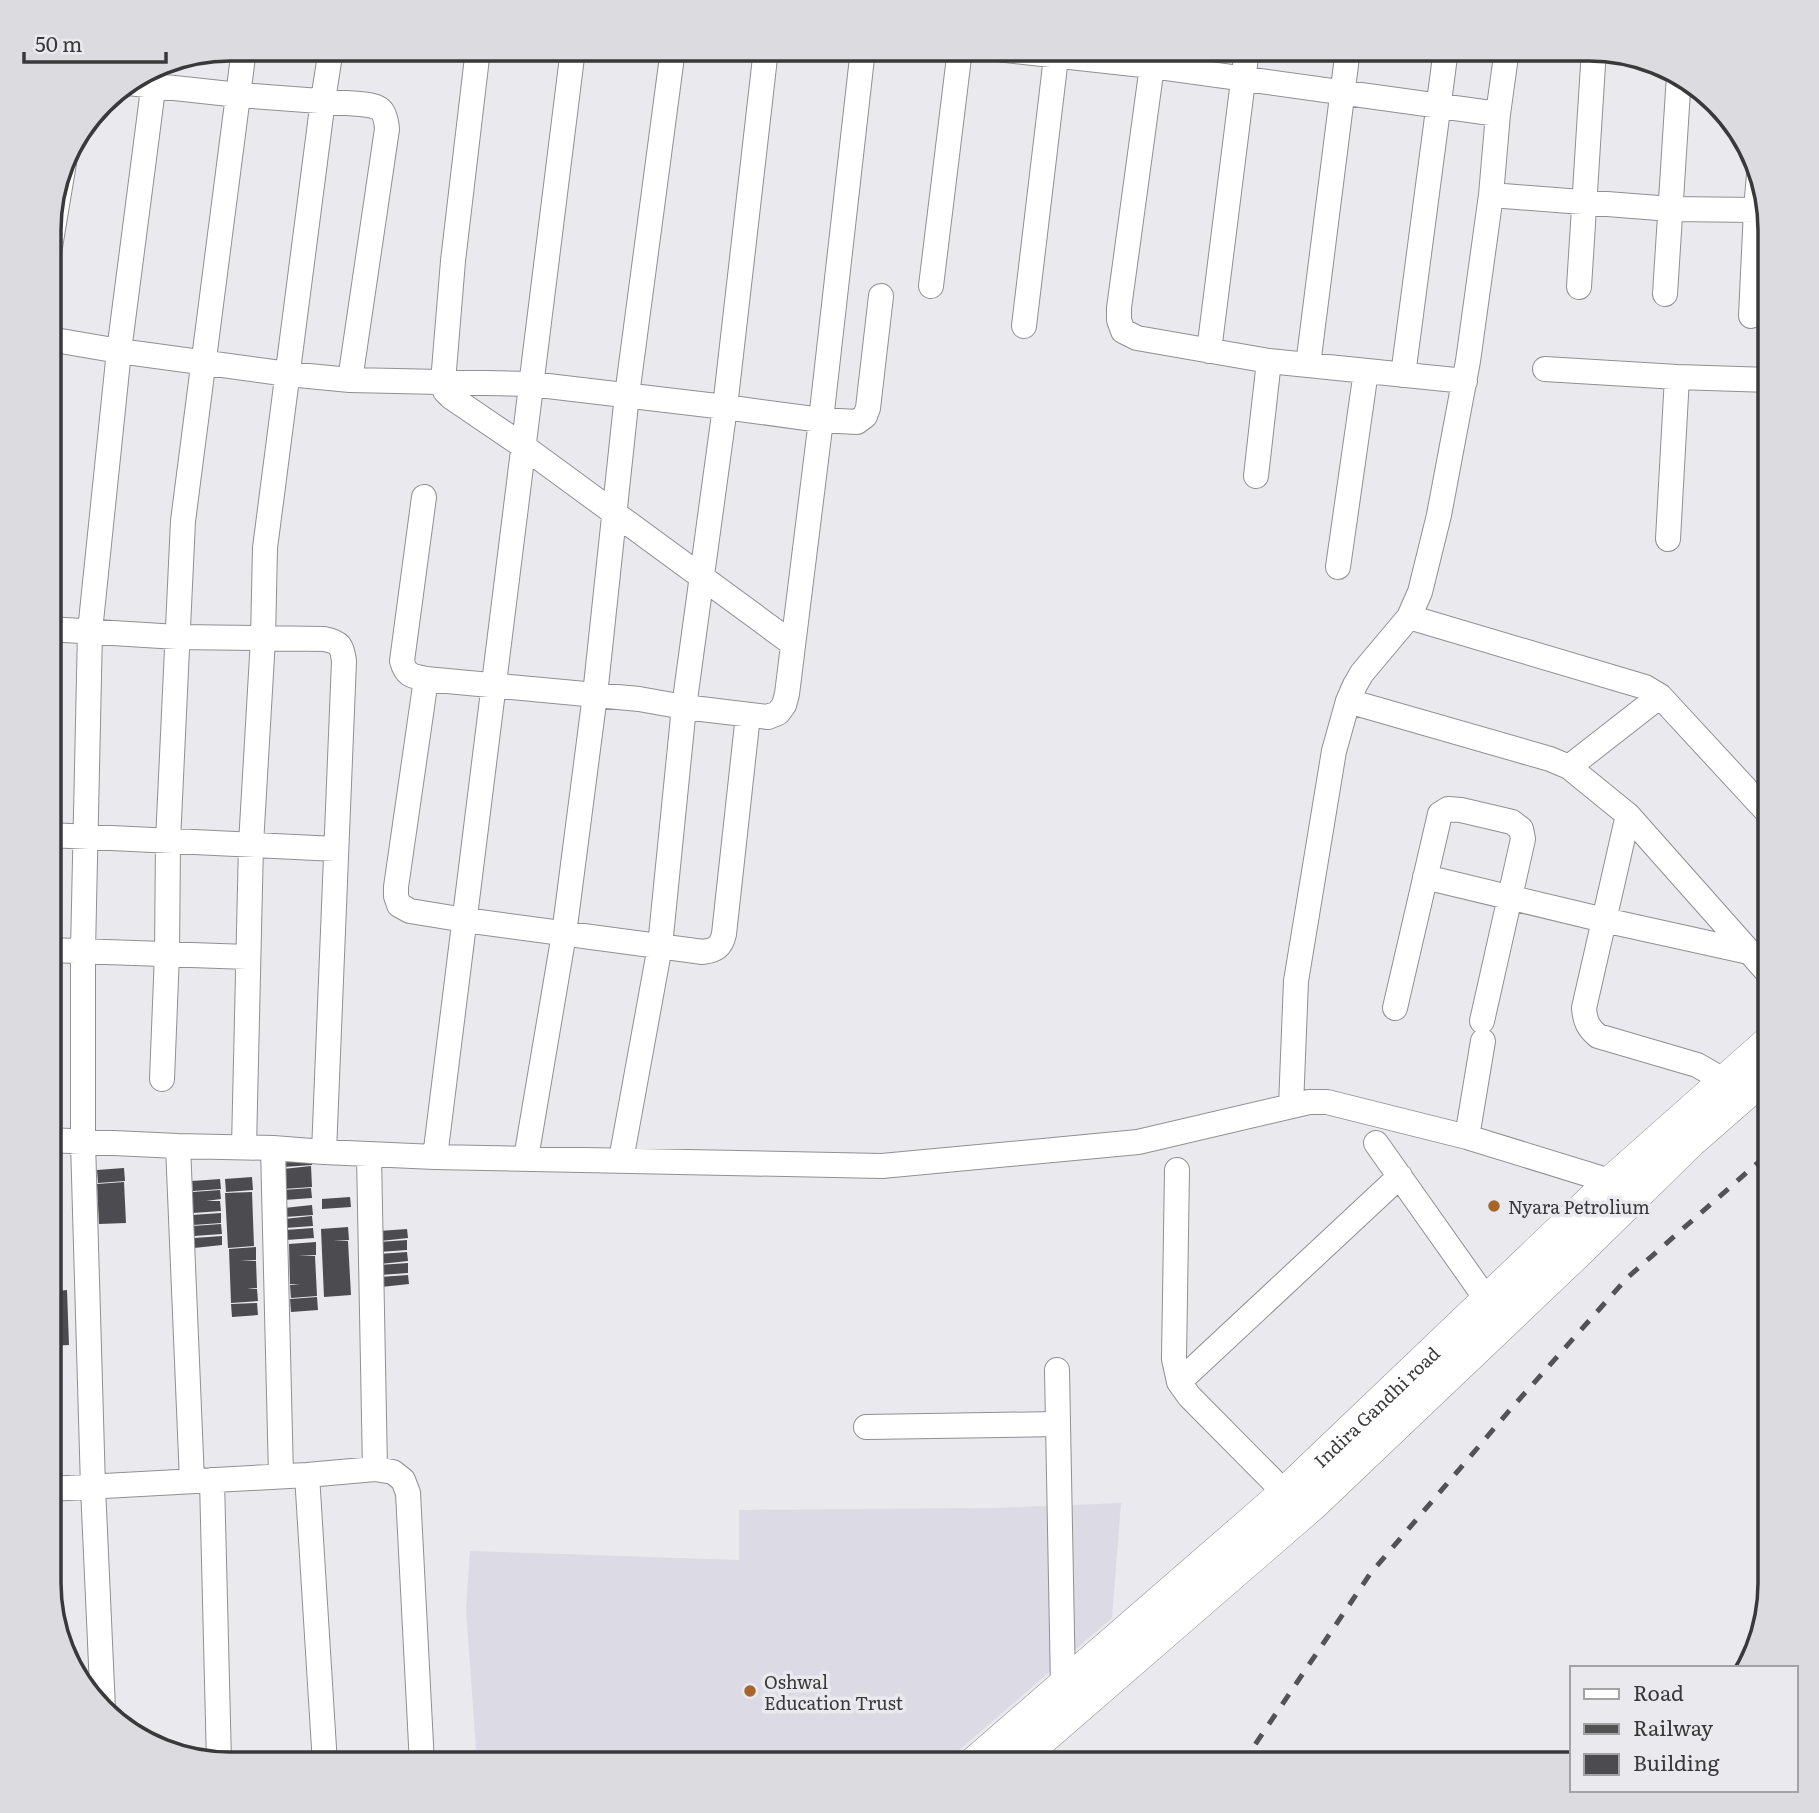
<svg xmlns="http://www.w3.org/2000/svg" width="1819" height="1813" viewBox="0 0 1819 1813" font-family="Literata,serif">
	<style>
		.built { fill: #dcdae5 }
		.building { fill: #4c4b4f }
		.lines { fill: none; stroke-linecap: round; stroke-linejoin: round }
		.minor-casing { stroke: #908f93; stroke-width: 26 }
		.major-casing { stroke: #908f93; stroke-width: 33 }
		.minor { stroke: #fff; stroke-width: 24 }
		.major { stroke: #fff; stroke-width: 32 }
		.rail { stroke: #535355; stroke-width: 5; stroke-dasharray: 12 12; stroke-linecap: butt }
		.poi-dot { fill: #a4662b; stroke: #eae9ed; stroke-width: 2.5 }
		.labels { text-anchor: middle; dominant-baseline: central; stroke-width: 7; stroke-linejoin: round; paint-order: stroke }
		.poi-label { font-size: 18px; fill: #39393b; stroke: #eae9ed; text-anchor: start }
		.street-label { font-size: 18px; fill: #39393b; stroke: #eae9ed }
		.rim { fill: none; stroke: #39393b; stroke-width: 3.5 }
	</style>
	<rect width="100%" height="100%" fill="#eae9ed"/>
	<!-- built -->
	<path class="built" d="M1121,1503L1112,1618L943,1764H477L466,1609L470,1551L739,1560V1510L996,1508Z"/>
	<!-- building -->
	<path class="building" d="M311,1154L312,1165L283,1167L282,1157Z
		M311,1166L312,1187L283,1189V1169Z
		M124,1168L125,1181L98,1183L97,1170Z
		M252,1177L253,1190L226,1192L225,1179Z
		M220,1179L221,1189L193,1191L192,1181Z
		M124,1182L126,1223L99,1224L97,1184Z
		M311,1188L312,1198L284,1200L283,1190Z
		M220,1190L221,1199L206,1201H220L221,1211L193,1213V1192Z
		M252,1192L254,1246L228,1248L225,1193Z
		M350,1197L351,1207L322,1209V1199Z
		M312,1205L313,1215L285,1217L284,1208Z
		M221,1213V1223L193,1225L192,1215Z
		M312,1216L313,1226L285,1228L284,1219Z
		M221,1224L222,1234L194,1236L193,1226Z
		M348,1227L349,1240L333,1241H348L351,1295L324,1297L321,1229Z
		M313,1228L314,1238L286,1240L285,1230Z
		M407,1229L408,1238L380,1241L379,1231Z
		M222,1236V1245L194,1248V1238Z
		M407,1240V1250L379,1252V1242Z
		M316,1242V1255L298,1256H315L317,1296L291,1298L290,1285H300L290,1284L289,1244Z
		M256,1247V1260L240,1261H256L257,1288H247L257,1289L258,1301L231,1303L229,1249Z
		M407,1252L408,1261L380,1264L379,1254Z
		M408,1263V1273L380,1275L379,1265Z
		M408,1275L409,1284L381,1287L380,1277Z
		M67,1290L69,1345L49,1346V1306L56,1305H49V1292Z
		M317,1297L318,1310L291,1312L290,1299Z
		M257,1303L258,1315L232,1317L231,1304Z"/>
	<g class="lines">
		<defs>
			<path id="minor" d="M478,49L453,261L443,382L445,391L451,397L523,446L793,644
				M997,49L1152,66L1154,50
				M128,83L239,95L360,104C380,106 385,108 387,129L350,380
				M1498,114L1491,195L1671,209L1756,210L1751,316
				M1759,174L1756,210H1766
				M49,253L64,163
				M931,286L960,49
				M1579,287L1594,49
				M1665,294L1679,75
				M1024,326L1057,49
				M49,339L119,351L288,374L350,380L531,384L725,407L821,420L857,422L865,416L868,408L881,296
				M1209,351L1247,49
				M1308,365L1348,49
				M1545,369L1677,377L1770,380
				M1403,375L1446,49
				M1465,381L1269,361L1137,338L1123,331L1119,320V308L1152,66L1498,114L1507,49
				M1256,476L1269,361
				M424,497L402,661C406,676 412,676 426,679L639,699L684,707L768,717L778,713L784,705L787,694L821,420L863,49
				M1668,539L1677,377
				M1338,567L1366,371
				M1409,617L1645,687L1660,696L1770,815
				M49,629L177,637L324,639C340,642 342,646 344,661L324,1152
				M426,679L396,887V896L399,905L410,911L465,920L703,952C716,950 721,947 724,934L748,715
				M1348,701L1550,759L1569,767L1628,815L1770,975
				M1569,767L1660,696
				M1628,815L1584,1008C1585,1021 1588,1028 1598,1036L1697,1065L1725,1081
				M49,835L336,849
				M1425,877L1604,920L1749,952
				M49,950L248,957
				M1395,1008L1440,814L1448,809L1461,810L1512,822L1521,829L1523,839L1482,1021
				M162,1079L167,954L168,841L183,521L244,49
				M1291,1106L1296,981L1334,751L1348,701L1355,685L1362,673L1409,617L1420,592L1439,515L1468,361L1491,195
				M1467,1137L1483,1041
				M49,1140L178,1146L273,1148L324,1152L435,1157L882,1166L1138,1142L1309,1102H1327L1467,1137L1626,1186
				M1376,1143L1487,1300
				M178,1146L192,1481
				M244,1147L251,844L263,639L265,548L323,100L331,49
				M273,1148L281,1476
				M369,1155L375,1469
				M435,1157L573,49
				M526,1158L564,934L595,695L627,395L673,49
				M621,1160L660,946L684,707L725,407L766,49
				M1177,1170L1174,1359L1179,1382L1189,1396L1285,1493
				M1057,1370L1063,1686
				M1179,1382L1400,1176
				M866,1427L1058,1424
				M307,1475L325,1764
				M212,1480L219,1762
				M49,1489L307,1475L375,1469L393,1472L403,1480L408,1493L422,1764
				M103,1709L93,1487L83,1142V951L90,631L119,351L156,66"/>
			<g id="major">
				<path id="s1" d="M973,1764L1285,1493L1612,1181L1770,1041"/>
				<path d="M1013,1764L1313,1504L1580,1250L1690,1142L1770,1072"/>
			</g>
		</defs>
		<!-- minor casing -->
		<use href="#minor" class="minor-casing"/>
		<!-- major casing -->
		<use href="#major" class="major-casing"/>
		<!-- minor -->
		<use href="#minor" class="minor"/>
		<!-- major -->
		<use href="#major" class="major"/>
		<!-- rail -->
		<path class="rail" d="M1242,1764L1370,1574L1509,1411L1627,1278L1770,1152"/>
	</g>
	<!-- markers -->
	<g class="poi-dot">
		<circle cx="1494" cy="1206" r="7"/>
		<circle cx="750" cy="1691" r="7"/>
	</g>
	<g class="labels">
		<!-- poi labels -->
		<g class="poi-label">
			<text x="1508" y="1206">Nyara Petrolium</text>
			<text x="764" y="1681">Oshwal<tspan x="764" dy="21">Education Trust</tspan></text>
		</g>
		<!-- street labels -->
		<g class="street-label">
			<text stroke="none"><textPath href="#s1" startOffset="539">Indira Gandhi road</textPath></text>
		</g>
	</g>
	<!-- crop -->
	<path d="M0 0H1819V1813H0ZM230 61H1589A169 169 0 0 1 1758 230V1583A169 169 0 0 1 1589 1752H230A169 169 0 0 1 61 1583V230A169 169 0 0 1 230 61Z" fill="#dcdbdf" fill-rule="evenodd"/>
	<path class="rim" d="M230 61H1589A169 169 0 0 1 1758 230V1583A169 169 0 0 1 1589 1752H230A169 169 0 0 1 61 1583V230A169 169 0 0 1 230 61Z"/>
	<!-- legend -->
	<rect x="1570" y="1666" width="228" height="126" fill="#eae9ed" stroke="#a3a3a6" stroke-width="2"/>
	<rect x="1584" y="1689" width="35" height="10" fill="#ffffff" stroke="#a3a3a6" stroke-width="2"/>
	<text x="1633" y="1701" font-size="21" fill="#39393b">Road</text>
	<rect x="1584" y="1724" width="35" height="10" fill="#535355" stroke="#a3a3a6" stroke-width="2"/>
	<text x="1633" y="1736" font-size="21" fill="#39393b">Railway</text>
	<rect x="1584" y="1754" width="35" height="21" fill="#4c4b4f" stroke="#a3a3a6" stroke-width="2"/>
	<text x="1633" y="1771" font-size="21" fill="#39393b">Building</text>
	<!-- scale -->
	<path d="M24 52v10h142v-10" fill="none" stroke="#39393b" stroke-width="3.5"/>
	<text x="35" y="52" font-size="21" fill="#39393b" stroke="#eae9ed" stroke-width="5" paint-order="stroke">50 m</text>
</svg>
